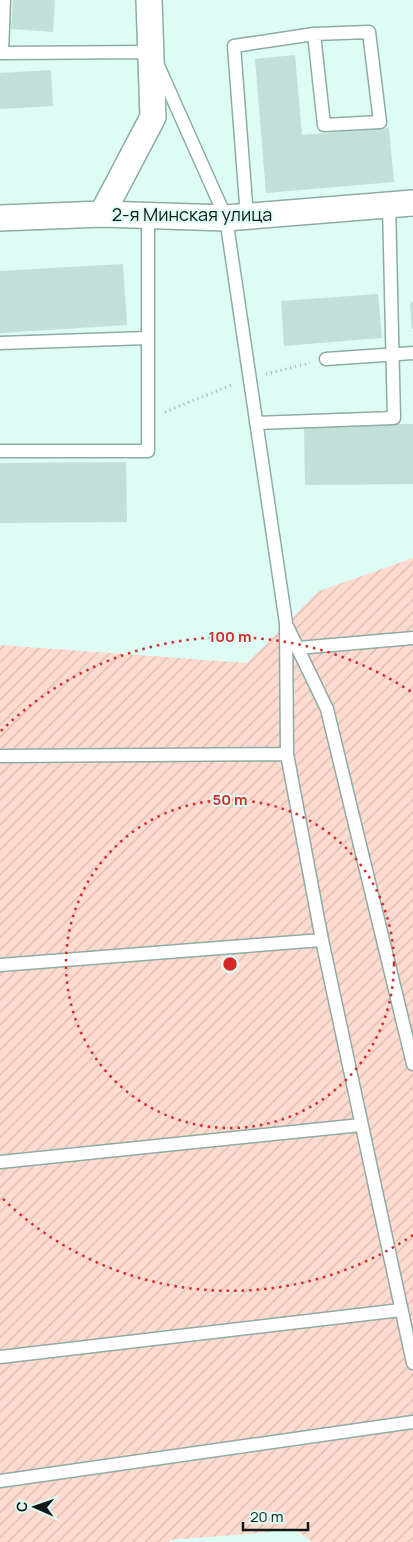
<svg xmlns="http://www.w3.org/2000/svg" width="413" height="1542" viewBox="0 0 413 1542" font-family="Manrope,sans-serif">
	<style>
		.garden { fill: url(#garden-furrows) }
		.building { fill: #c0e0d8 }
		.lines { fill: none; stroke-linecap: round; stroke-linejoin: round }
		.service-casing { stroke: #8daca5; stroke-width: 15 }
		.minor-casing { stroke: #8daca5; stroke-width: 28 }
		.path { stroke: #99b2ac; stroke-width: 3; stroke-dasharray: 1 4; stroke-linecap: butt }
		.service { stroke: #fff; stroke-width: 12 }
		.minor { stroke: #fff; stroke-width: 25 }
		.ring { fill: none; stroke: #d62828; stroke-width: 2.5; stroke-dasharray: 2.5 5 }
		.labels { text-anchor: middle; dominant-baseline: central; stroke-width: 4; stroke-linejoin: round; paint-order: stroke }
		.street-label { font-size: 18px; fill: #0f1a18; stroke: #dcfcf4 }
		.centre { fill: #d62828; stroke: #dcfcf4; stroke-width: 2.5 }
		.ring-label { font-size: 15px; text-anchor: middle; font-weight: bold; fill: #d62828; stroke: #dcfcf4; stroke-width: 4; stroke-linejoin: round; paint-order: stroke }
	</style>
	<defs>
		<pattern id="garden-furrows" width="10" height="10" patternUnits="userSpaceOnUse" patternTransform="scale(1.25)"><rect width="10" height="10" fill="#fedacf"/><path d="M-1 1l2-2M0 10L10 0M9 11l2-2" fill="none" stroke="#d8bab1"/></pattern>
	</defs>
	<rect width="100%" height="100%" fill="#dcfcf4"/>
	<!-- garden -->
	<path class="garden" d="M413,558V1542H312L296,1530L170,1540L169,1542H0V645L247,663L319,591Z"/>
	<!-- building -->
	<path class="building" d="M13,0H55L53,32L11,29Z
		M295,55L302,135L389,128L394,182L266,193L255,59Z
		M51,70L53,106L0,109V73Z
		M123,264L127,325L0,333V271Z
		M378,294L382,338L284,346L281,301Z
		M413,302V329H412L410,303Z
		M413,424V484L305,485L304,425Z
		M126,462L127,522L0,523V463Z"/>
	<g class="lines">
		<defs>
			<path id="service" d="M0,53L152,52L226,218L286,623L287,754L322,940L413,1363
				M2,53L4,0
				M247,217L234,46L314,34L324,125L380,122L369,32L314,34
				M0,343L147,338
				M326,359L413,353
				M256,423L394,418L389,205
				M0,451H148V215
				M288,628L327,709L413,1064
				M298,648L413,638
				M0,756L287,754
				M0,965L322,940
				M0,1162L361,1125
				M0,1357L401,1310
				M0,1481L413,1422"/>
			<path id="minor" d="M102,214L153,117L149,0
				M0,218L102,214L226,218L413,203"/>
		</defs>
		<!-- service casing -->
		<use href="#service" class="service-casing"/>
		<!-- minor casing -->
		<use href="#minor" class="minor-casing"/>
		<!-- path -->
		<path class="path" d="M266,374L310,363
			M165,412L234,384"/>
		<!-- service -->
		<use href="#service" class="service"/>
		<!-- minor -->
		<use href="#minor" class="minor"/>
	</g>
	<!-- distance rings -->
	<g class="ring">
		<circle cx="230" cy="964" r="164"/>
		<path d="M413 1235A327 327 0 0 1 1 1197M1 731A327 327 0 0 1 413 693"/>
	</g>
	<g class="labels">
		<!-- street labels -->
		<g class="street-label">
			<text x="192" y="214">2-я Минская улица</text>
		</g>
	</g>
	<circle cx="230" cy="964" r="8" class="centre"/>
	<g class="ring-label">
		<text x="230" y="642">100 m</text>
		<text x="230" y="805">50 m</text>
	</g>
	<!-- north arrow -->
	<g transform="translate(35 1507) rotate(272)" stroke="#dcfcf4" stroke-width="4" paint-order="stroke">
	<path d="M0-4L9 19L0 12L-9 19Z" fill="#0f1a18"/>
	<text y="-8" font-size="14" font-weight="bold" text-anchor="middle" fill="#0f1a18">С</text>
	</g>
	<!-- scale -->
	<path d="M243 1522v8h65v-8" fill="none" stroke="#0f1a18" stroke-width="2.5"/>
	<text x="250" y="1522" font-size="15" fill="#0f1a18" stroke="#dcfcf4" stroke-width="4" paint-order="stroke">20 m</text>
</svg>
